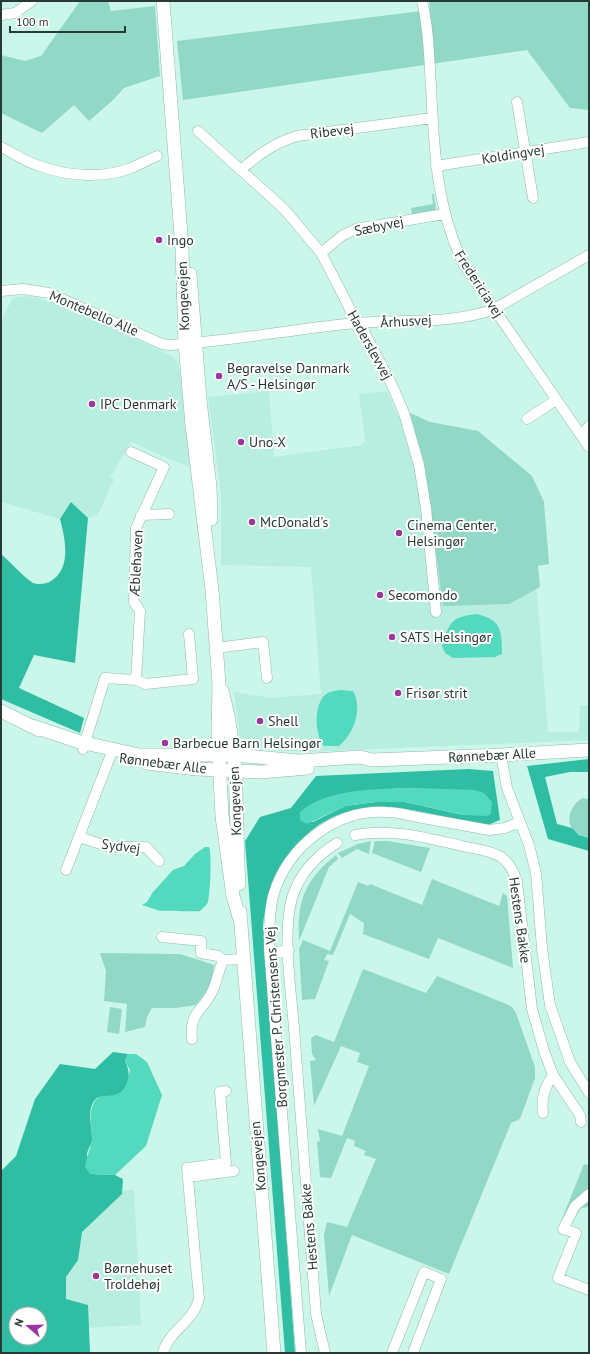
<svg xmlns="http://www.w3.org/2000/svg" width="590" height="1354" viewBox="0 0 590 1354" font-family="'PT Sans',sans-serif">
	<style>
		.built { fill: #b8eedf }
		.green { fill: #92d8c6 }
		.forest { fill: #2fbea3; fill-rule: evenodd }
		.water { fill: #53d9bd }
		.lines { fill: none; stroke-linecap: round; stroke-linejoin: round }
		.minor-casing { stroke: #8fb9ae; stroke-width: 11 }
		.major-casing { stroke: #8fb9ae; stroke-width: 14 }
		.minor { stroke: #fff; stroke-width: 10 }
		.major { stroke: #fff; stroke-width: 13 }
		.poi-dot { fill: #9a369c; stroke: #fff; stroke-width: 1.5 }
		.labels { text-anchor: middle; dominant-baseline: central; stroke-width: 4; stroke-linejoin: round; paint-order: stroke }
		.street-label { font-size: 14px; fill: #293a36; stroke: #fff }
		.poi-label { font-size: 14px; fill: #293a36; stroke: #fff; text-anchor: start }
	</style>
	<rect width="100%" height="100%" fill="#cbf6ea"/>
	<!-- built -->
	<path class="built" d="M28,296L59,304L170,355L176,360L179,367L191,468L131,442L110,477L114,479L98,515L88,518L71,502L60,519L1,502V320L13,298Z
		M269,391L274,457L362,445L365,440L359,394L387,391L398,416L410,413L430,422L478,431L532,476L544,502L532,532L548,732H579L580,705H589V740L306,752L250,749L245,748L240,740L234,692L270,698L321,694L311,567L221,565V493L208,397Z
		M134,1190L141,1325L82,1328L53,1298L54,1255L118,1191Z"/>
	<!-- green -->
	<path class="green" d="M80,1H108L111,11L155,6L160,76L124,88L113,100L89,121L74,105L42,133L1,113V55L25,61L41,56Z
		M429,1H589V110L570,108L527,50L183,100L177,41L430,10Z
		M432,194H434L436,210L412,214L411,208L433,204Z
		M410,413L430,422L478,431L532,476L544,502L549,564L538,566L540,587L509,604L443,606L424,463Z
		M583,798L589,799V838C583,836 576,834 572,828C565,817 573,803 583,798Z
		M371,841L369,854L357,849L342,858L338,853L358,844Z
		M375,841H387L430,848L421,872L372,853Z
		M336,855L338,859L329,867L299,941C297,901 304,881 336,855Z
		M432,879L499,906L503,893L507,896L513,968L438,938L429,959L363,934L364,923L350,914L333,955L327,954L324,960L329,961L315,999L302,1000L299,949L303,940L330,951L358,882L368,886L370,884L422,905Z
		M100,953L180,954L214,965C212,985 208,990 196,1005L176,1008H152L147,1017L145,1027L125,1032L127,1004L104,1001L106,971Z
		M363,969L426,993L437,976L511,1006L516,1013L535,1067V1078L520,1119L511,1123L449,1274L352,1235L329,1296L324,1235L327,1222L347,1227L376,1159L364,1155L366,1151L354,1146L355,1141L347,1138L331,1178L320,1177L317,1142L320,1141L318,1129L342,1136L369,1066L357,1062L360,1053L341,1046L314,1106L310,1061L316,1060L312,1054L311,1038L316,1035L334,1042Z
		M110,1007L122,1009L119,1034L107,1032Z
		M589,1160V1207L581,1208L570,1225L560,1224L584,1164L588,1165Z"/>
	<!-- forest -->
	<path class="forest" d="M71,502L88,518L75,663L34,655L19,688L84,718L80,733L1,699V554C8,560 26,579 33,583C38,585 47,584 51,581C72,568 65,538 60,519Z
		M589,759V772H570L545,777L557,824L572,828L579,835L589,838V851L548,839L527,766Z
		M468,769L493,771L500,820C496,821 490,825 486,825C479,825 471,822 465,821C445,817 425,812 405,809C325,796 273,849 263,925L295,1353H285L245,841L260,817L291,808L316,776ZM419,788L463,815L405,802H376L345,806L313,822L300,820V813C327,789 384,789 419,788Z
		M113,1052L128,1054L125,1061C131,1072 131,1089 117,1095C109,1099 100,1093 94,1101C86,1113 93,1128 92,1141C91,1146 87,1150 87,1155C87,1161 89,1168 90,1174L115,1175L123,1179L122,1194L82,1232L78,1260L66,1277V1299L88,1305L90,1353H1V1171L16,1156L35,1099L60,1064L95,1069ZM16,1314H40V1338H16Z"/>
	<!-- water -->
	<path class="water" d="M477,614C501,620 502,630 502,654L495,657L453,658L445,653L442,646C450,622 450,617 477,614Z
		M340,690L353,691C363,708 354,734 339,746H324C315,736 314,709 323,697C327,692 334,691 340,690Z
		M419,788L475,790L484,793L492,802L491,813L488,816L463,815L405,802H376L345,806L307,824L300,820V812C329,787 382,789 419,788Z
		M205,847H209C212,854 210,893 208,902C207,905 202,909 200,911C192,912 163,910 160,911L142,905L147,902L153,892L173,870L184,866L195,854Z
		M128,1054H136L147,1062L162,1095L146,1146L115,1175L90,1174L85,1167C86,1158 91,1148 92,1140C92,1127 88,1114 94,1103C103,1086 124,1110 130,1070L125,1061Z"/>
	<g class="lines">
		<defs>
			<path id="minor" d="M422,1C429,29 429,58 431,86C434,149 436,208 464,265L589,447
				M1,15L15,13L32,1
				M517,102L533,198
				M198,131L285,210L321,253L347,303L354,319L362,328L392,385L404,413L419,465L426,508L436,612
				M1,147C13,153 24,161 37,165C65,176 103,179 131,168C140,164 148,160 157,156
				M436,166L589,142
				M241,170C259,154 274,143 297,136L432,118
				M321,253L343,235L356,229L444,214
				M1,291L23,289L49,293L162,344L170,345C232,341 294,329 356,323C402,319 451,325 494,309L589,255
				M527,419L556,400
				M582,435L589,426
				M131,452L164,467L136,528L134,602L140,611L136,680
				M141,515L169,514
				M216,648L263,642L267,678
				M83,749L105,678L136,680L146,684L193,679L189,634
				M501,755L507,788L529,845L536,873L542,948L550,1005L570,1062L589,1093
				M355,835C392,828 427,838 462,846C475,849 490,850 501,857C510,863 514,872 517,882L532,1009L544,1051L553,1075L580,1115L581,1122
				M79,837L110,847H146L159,861
				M66,870L110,757
				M162,937L201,941V953L218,956L223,960L243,959
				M270,953L289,950
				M192,1039C189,1011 203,1012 213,990C217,980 219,970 223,960
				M543,1113C541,1099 545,1086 553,1075
				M188,1177L234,1171
				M589,1194L575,1206L563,1229L576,1233L558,1278L589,1290
				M163,1353C168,1331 195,1321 199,1298L187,1168L226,1163L220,1092L226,1091
				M301,1353L269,948C269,930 269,913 273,896C287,847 335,809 387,812C399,812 411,816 423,818C445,822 467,826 489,830L505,828L519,822
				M325,1353L316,1314C309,1219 301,1123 294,1028C291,989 282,935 292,898C299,875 316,856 337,843
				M392,1353L424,1272L441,1279L413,1353"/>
			<path id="major" d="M163,1L182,248L185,344L192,425L212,590L219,684L218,737L222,816L233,896L240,920
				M190,274L200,400L210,487L211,519
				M222,691C240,754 235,820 239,884
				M1,711L39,730
				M32,726L80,742L139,755H234L299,761L360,757L372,760L501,755L589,750
				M147,763L197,769L260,772L308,768
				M240,912L274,1353"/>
		</defs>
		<!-- minor casing -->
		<use href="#minor" class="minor-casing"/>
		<!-- major casing -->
		<use href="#major" class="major-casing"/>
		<!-- minor -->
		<use href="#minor" class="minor"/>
		<!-- major -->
		<use href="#major" class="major"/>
	</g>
	<!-- markers -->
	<g class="poi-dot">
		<circle cx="159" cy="240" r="4"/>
		<circle cx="219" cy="376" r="4"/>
		<circle cx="92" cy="404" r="4"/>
		<circle cx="241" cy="442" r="4"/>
		<circle cx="252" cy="522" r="4"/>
		<circle cx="399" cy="533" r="4"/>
		<circle cx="380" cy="595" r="4"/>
		<circle cx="392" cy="637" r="4"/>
		<circle cx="398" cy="693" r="4"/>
		<circle cx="260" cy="721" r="4"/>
		<circle cx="165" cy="743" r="4"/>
		<circle cx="96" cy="1276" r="4"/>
	</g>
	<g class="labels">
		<!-- street labels -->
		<g class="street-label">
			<text transform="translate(332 131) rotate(-7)">Ribevej</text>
			<text transform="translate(513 154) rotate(-9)">Koldingvej</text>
			<text transform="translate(379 226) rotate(-12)">Sæbyvej</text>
			<text transform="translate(479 284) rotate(57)">Fredericiavej</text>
			<text transform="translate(183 296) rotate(-92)">Kongevejen</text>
			<text transform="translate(94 313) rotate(23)">Montebello Alle</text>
			<text transform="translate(406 321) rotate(-3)">Århusvej</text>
			<text transform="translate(370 345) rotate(61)">Haderslevvej</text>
			<text transform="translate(136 563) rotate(-87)">Æblehaven</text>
			<text transform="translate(492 755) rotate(-3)">Rønnebær Alle</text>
			<text transform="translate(163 763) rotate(7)">Rønnebær Alle</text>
			<text transform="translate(235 801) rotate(-92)">Kongevejen</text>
			<text transform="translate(121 846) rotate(7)">Sydvej</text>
			<text transform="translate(520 920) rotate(82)">Hestens Bakke</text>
			<text transform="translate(276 1017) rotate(-94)">Borgmester P. Christensens Vej</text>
			<text transform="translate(258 1156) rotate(-95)">Kongevejen</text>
			<text transform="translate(309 1227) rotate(-95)">Hestens Bakke</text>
		</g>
		<!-- poi labels -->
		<g class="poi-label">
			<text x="167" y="240">Ingo</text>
			<text x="227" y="368">Begravelse Danmark<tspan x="227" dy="16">A/S - Helsingør</tspan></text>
			<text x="100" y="404">IPC Denmark</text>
			<text x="249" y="442">Uno-X</text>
			<text x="260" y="522">McDonald's</text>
			<text x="407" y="525">Cinema Center,<tspan x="407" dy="16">Helsingør</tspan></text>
			<text x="388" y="595">Secomondo</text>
			<text x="400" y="637">SATS Helsingør</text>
			<text x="406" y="693">Frisør strit</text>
			<text x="268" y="721">Shell</text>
			<text x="173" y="743">Barbecue Barn Helsingør</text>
			<text x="104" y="1268">Børnehuset<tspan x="104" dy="16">Troldehøj</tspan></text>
		</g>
	</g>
	<!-- border -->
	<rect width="590" height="1354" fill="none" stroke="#293a36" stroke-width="4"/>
	<!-- north arrow -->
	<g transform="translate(28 1326) rotate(290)"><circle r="19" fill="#ffffff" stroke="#a9b0af"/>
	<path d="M0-3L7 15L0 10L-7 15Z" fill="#9a369c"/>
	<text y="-6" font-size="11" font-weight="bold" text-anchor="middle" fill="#293a36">N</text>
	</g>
	<!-- scale -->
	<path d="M10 26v6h115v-6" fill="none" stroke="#293a36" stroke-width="2"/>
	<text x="16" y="26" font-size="12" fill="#293a36" stroke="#ffffff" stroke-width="3" paint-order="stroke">100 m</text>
</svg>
